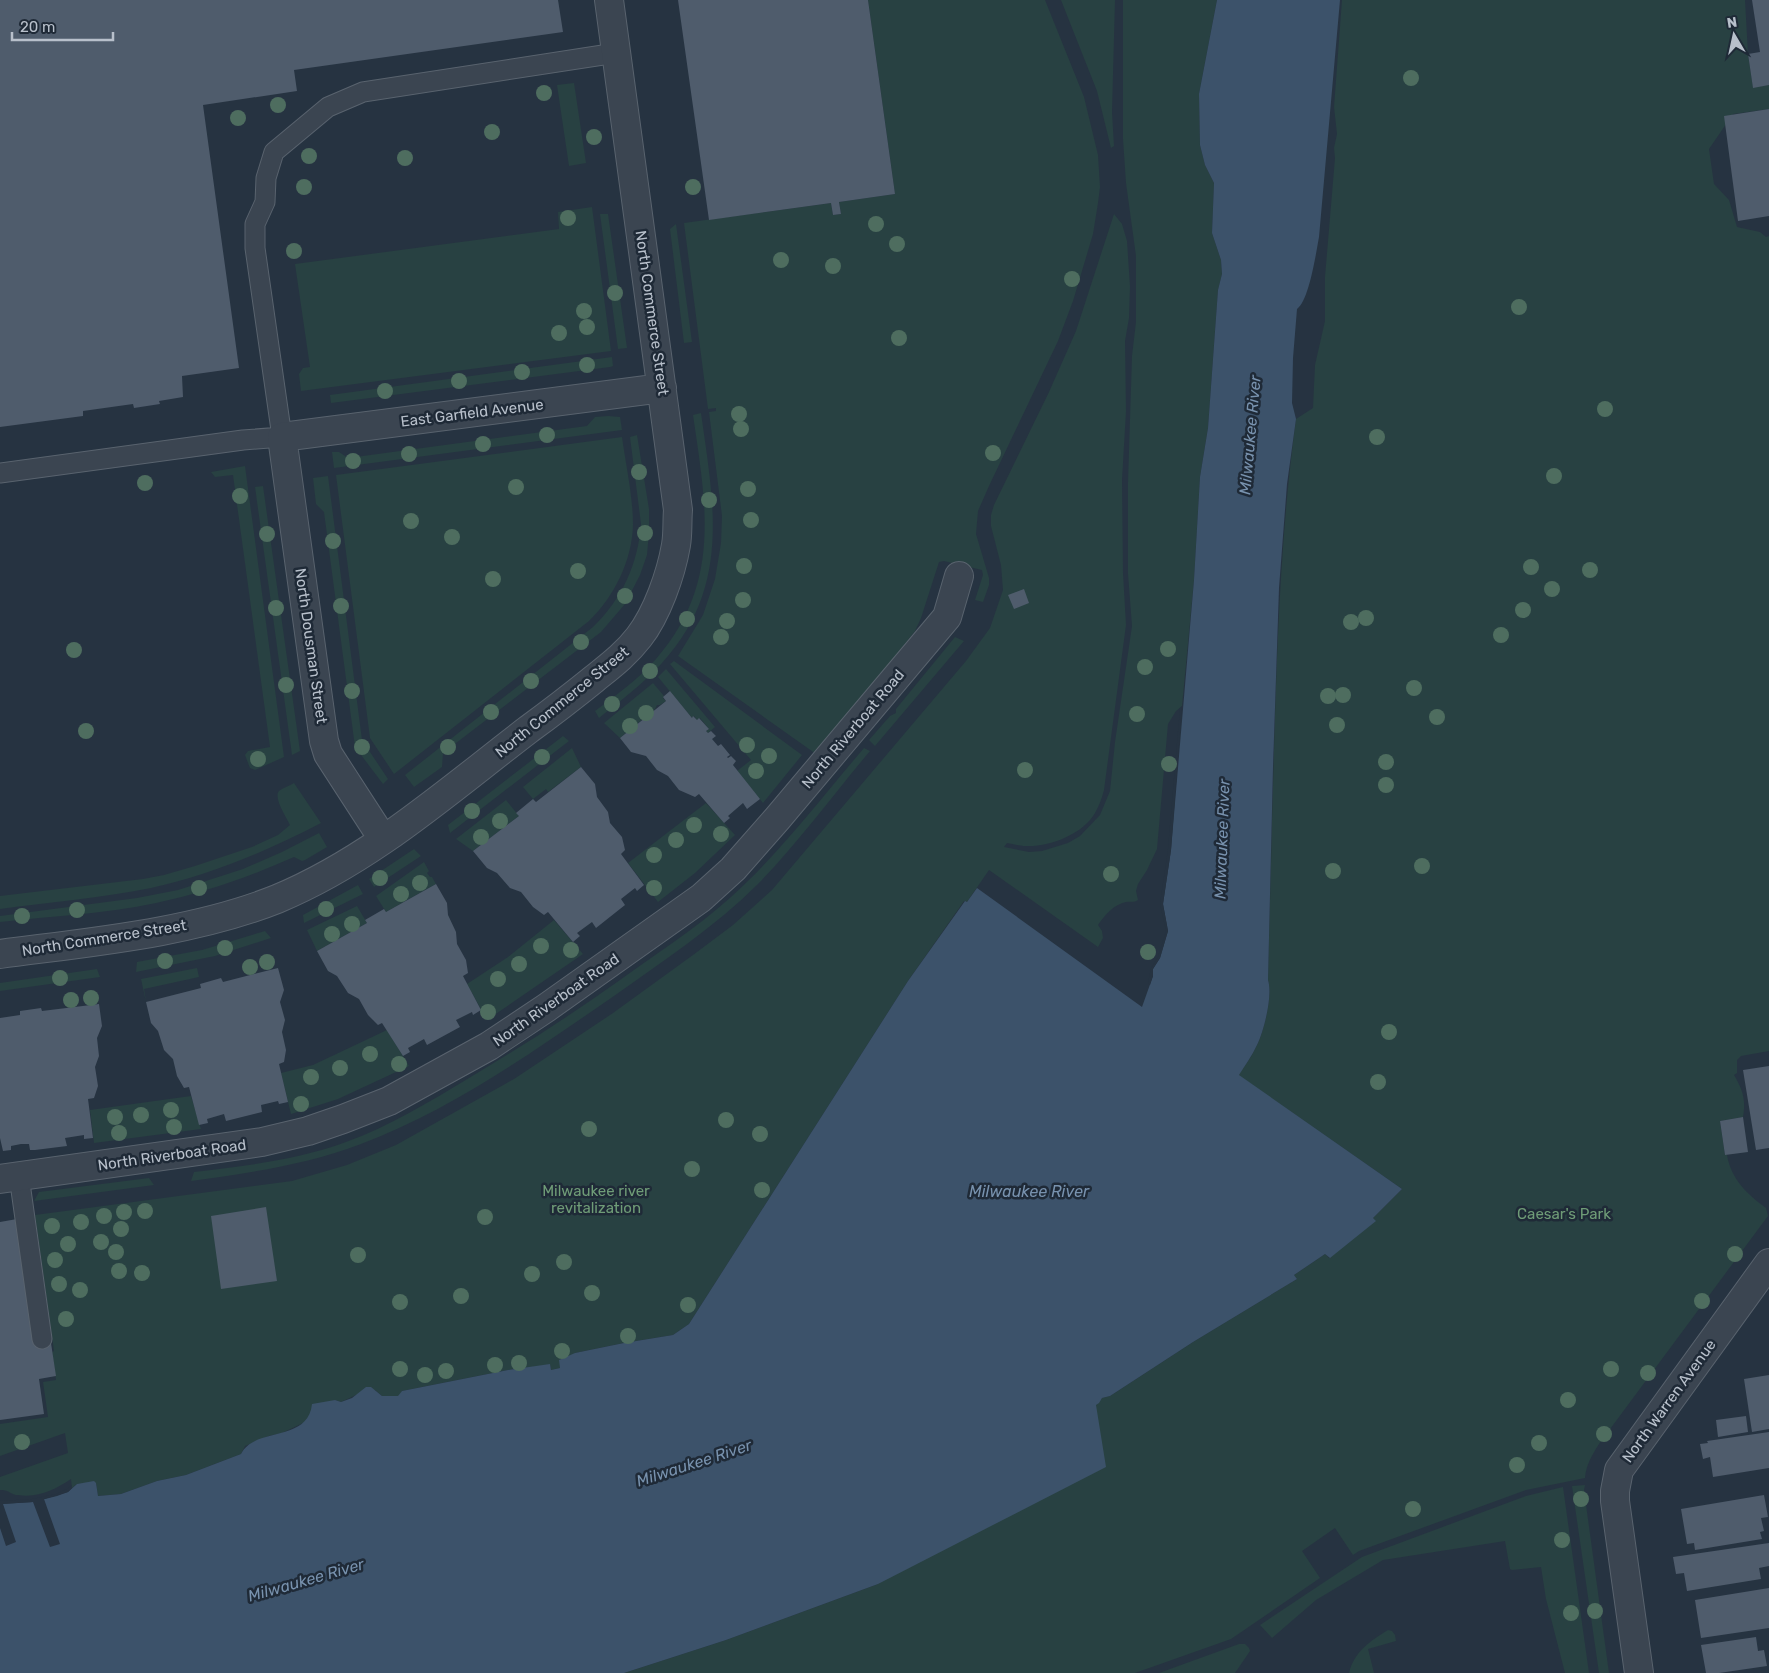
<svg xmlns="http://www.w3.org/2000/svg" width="1769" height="1673" viewBox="0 0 1769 1673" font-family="Rubik,sans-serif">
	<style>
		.green { fill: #284142 }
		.water { fill: #3c526a }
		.pier { fill: #263341 }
		.building { fill: #4f5c6c }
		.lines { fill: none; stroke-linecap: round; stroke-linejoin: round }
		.lane-casing { stroke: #59636e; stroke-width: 21 }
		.street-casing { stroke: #59636e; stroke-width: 30 }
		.lane { stroke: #3b4551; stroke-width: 19 }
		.street { stroke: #3b4551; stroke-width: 28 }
		.tree { fill: #4e6d5f }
		.labels { text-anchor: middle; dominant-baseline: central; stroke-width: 5; stroke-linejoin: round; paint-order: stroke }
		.street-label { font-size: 15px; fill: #b8c0cb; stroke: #1f2a37 }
		.park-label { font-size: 15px; fill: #6f9c77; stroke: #1f2a37 }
		.water-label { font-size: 16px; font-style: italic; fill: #7892ae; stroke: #1f2a37 }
	</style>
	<rect width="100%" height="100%" fill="#263341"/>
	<!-- green -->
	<path class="green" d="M868,0H1045L1084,97L1098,155L1100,187L1098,203L1093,234L1073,301L1058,341L989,486L978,511L976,534L989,578V585L983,602L975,600L983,575L982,570L944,561L939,562L921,618L915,631L844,721L816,754L678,656L703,615L715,579L721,543L722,516L709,412L716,411V408L708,409L684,223L831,203L833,215L841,214L839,202L895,194Z
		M1061,0H1115L1112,112L1114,146L1111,148L1097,91Z
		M1123,0H1217L1199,94L1200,145L1205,165L1214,183L1212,233L1221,260L1222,274L1218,290L1208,428L1200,477L1194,580L1182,706L1176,711L1168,724L1157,849L1147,870L1138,884L1136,891L1138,900C1133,903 1131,901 1126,902C1114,904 1104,916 1098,925L1102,931L1103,938L1098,947L989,870L967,902L964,901L908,981L689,1324L673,1335L624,1343L575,1353L560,1368L551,1370L550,1365L508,1370L402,1391L399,1396H382L375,1390L358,1394L341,1402L335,1400L311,1414L305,1422L282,1433L269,1436L245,1446L241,1454L186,1475L157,1481L121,1494L98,1496L96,1483L77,1484L72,1488L71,1479C54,1490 39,1498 18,1495C11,1495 8,1489 0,1490V1477L68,1453L65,1433L0,1456V1424L48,1417L43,1382L56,1380L52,1352L54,1351L35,1215L292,1181L347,1165L396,1145L514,1079L613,1013L693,955L733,925L772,890L966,661L990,628L1003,590L1001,565L991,526V515L994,505L1049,392L1076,331L1114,214L1122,224L1127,241L1130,286L1129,318L1125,341L1126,411L1122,480L1123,573L1126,625L1104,790C1102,798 1099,806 1095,813C1083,834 1050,847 1026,846C1020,846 1013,844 1007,843L1004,847L1029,852L1042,851L1068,843L1080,836L1100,815L1110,791L1115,742L1132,626L1128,574V482L1132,356L1136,322V256L1126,183L1123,139Z
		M1342,0H1745L1748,54L1753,87L1769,85V109L1733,114L1709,149L1714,184L1729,200L1737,227L1760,232L1766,237L1769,236V1051L1741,1056L1737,1060V1073L1734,1075C1743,1090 1746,1100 1743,1117L1720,1121L1725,1155H1727C1731,1179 1747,1194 1766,1208L1768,1216L1599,1444C1592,1455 1586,1465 1585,1478L1526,1490L1359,1551L1353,1555L1335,1528L1302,1551L1320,1578L1231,1639L1135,1673H624L726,1640L878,1584L1096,1405L1102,1398L1110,1396L1193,1342L1297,1279L1294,1275L1325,1254L1329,1258L1375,1221L1373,1218L1402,1189L1238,1075C1245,1066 1252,1056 1257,1045C1264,1031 1273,995 1268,980C1269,927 1271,874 1272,821C1276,686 1278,552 1296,419L1313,408L1315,365L1325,321V277L1335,158L1334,148L1337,134L1334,107Z
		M574,83L586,163L569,166L557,85Z
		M592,207L611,351L301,391L299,374L303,368L310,367L295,264L559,229L558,212Z
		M600,214H608L627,348L618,349Z
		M676,224L692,342L684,343L670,229Z
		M612,357L613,366L610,367L331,403L330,395Z
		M701,413C714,505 731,587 662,663C643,684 620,701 599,718L595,711C616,695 639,679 656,659C722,583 706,505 693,415Z
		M608,416L620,417L622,430L334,468L332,452H339L348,458L587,426L595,417Z
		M637,435L649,509V532L647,555L640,575L625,604L601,632L443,753L442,767L414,787L405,775L593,627C622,599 638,564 641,524L630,437Z
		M622,437C626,466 633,496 633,525C632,561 614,597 589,621L394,774L370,738L336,475Z
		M245,466L284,757L255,770L250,768L245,755L248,751L270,747L233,475L215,477L211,472Z
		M328,476L362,740L388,779L383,784L355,747L324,512L316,504L313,478Z
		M263,486L300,751L292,755L255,487Z
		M955,637L964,641L875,746L869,740L890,716L896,713V709Z
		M674,661L802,755L763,803L737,771L751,760L670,664Z
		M666,669L715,727L708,733L706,731L709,729L700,718L697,720L694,716L692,718L658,677Z
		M653,683L664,696L663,698L666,701L660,705H657L655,709L620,738L604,723Z
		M563,736L569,741L450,833L448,825Z
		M572,748L581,767L548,792L546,789L533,799L523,787Z
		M864,748L870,751C833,795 798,843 758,884C715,927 663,961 614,996C534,1051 452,1110 361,1144C306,1165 248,1173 191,1181L194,1172C245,1166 297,1160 346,1142C390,1126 429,1102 469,1078C521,1047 571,1015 620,980C657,953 697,928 731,897C779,854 822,797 864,748Z
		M294,783L321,823C267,851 211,875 151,888C101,898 50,902 0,909V896L143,879L164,875L195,866L252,847L278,835L290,825C287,818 273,798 279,791C282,788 290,786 294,783Z
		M506,800L519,816L473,851L456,839Z
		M706,803L735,835L695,873L658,902L628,863Z
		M319,833L327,847L305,860L302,861L294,857C249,877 204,893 156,903C105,914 52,916 0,922V916L137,898L178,890L243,869L282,852Z
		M414,849L421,856L374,887L369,879Z
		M424,862L429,871L427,873L430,877H432L436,884L386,912L376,896Z
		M358,885L363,894L304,923L303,915Z
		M357,906L367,923L317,951L307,930Z
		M554,920L583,954L487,1020L467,984L508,957Z
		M265,931L271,938L215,956L136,972L137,962L202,950Z
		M197,968L199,977L144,989L146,1002L141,979Z
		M97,969L100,977L0,991V983Z
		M387,1030L409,1066L338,1099L291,1114L281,1073L313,1065Z
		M191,1096L201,1129L94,1143L90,1110Z
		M149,1178L154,1185L34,1201L39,1192Z
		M1585,1485L1584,1490L1609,1673H1599L1572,1486Z
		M1563,1487L1589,1673H1565L1546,1599L1541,1567L1512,1570L1510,1569L1505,1541L1383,1560L1316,1600L1272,1638L1260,1625L1362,1557L1526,1496Z
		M1388,1630L1392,1631L1395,1635L1396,1641L1368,1649L1374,1673H1349C1354,1652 1370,1641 1388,1630Z
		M1239,1644H1245L1249,1648L1250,1651L1235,1673H1159Z"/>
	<!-- water -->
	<path class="water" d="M1217,0H1340L1319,237C1316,253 1309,301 1297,309L1293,358L1292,403L1296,419L1287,484L1279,588L1273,767L1268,980C1273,995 1264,1031 1257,1045C1252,1056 1245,1065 1239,1075L1402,1189L1373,1218L1376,1221L1330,1258L1325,1254L1294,1275L1297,1279L1193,1342L1110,1396L1102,1398L1099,1403L1096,1405L1106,1467L878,1584L726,1640L624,1673H0V1504L33,1502L57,1496L68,1492L77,1484L94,1481L96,1483L98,1496L121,1494L157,1481L186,1475L241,1454C255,1426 308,1443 312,1404L335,1400L341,1402L352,1398L366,1387H371L382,1396H398L402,1391L508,1370L550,1364L551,1370L560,1368L559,1360L575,1353L624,1343L673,1335L689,1324L908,981L965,901L967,902L977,888L1142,1007L1153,976V969L1160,958L1168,931L1163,904L1171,850L1194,580L1200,477L1208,428L1218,290L1222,274L1221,260L1212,233L1214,183L1205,165L1200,145L1199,94Z"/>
	<!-- pier -->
	<path class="pier" d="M1182,706L1171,850L1163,904L1168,931L1160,958L1153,969V976L1150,985L1148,983L1151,968L1158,957L1166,931L1160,904L1168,849L1180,708Z
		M72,1485V1488L68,1492L44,1499L60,1544L50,1547L33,1502L3,1504L16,1542L6,1546L0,1528V1501L32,1499L56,1494L67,1489Z"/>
	<!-- building -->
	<path class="building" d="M0,0H558L563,32L294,70L297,91L203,105L239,368L182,376L183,397L159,401L160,404L134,408L133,404L83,411V416L0,427Z
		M678,0H868L895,194L839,202L841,214L833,215L831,203L709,220Z
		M1752,0H1769V85L1753,88L1748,54L1760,52Z
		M1769,109V216L1738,221L1724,116Z
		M1024,589L1029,603L1014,609L1008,595Z
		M670,691L692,718L693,716L697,720L699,718L709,729L706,731L708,733L711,731L716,736L712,739L718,746L721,744L730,755L727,757L728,758L731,756L736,761L733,765L760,799L747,809L743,803L728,816L730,818L724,823L699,794L695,797L679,790L668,776L657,770L646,756L631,752L620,738L666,701L663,697Z
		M581,767L595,784L597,797L608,812L610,823L622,837L625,850L621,854L644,885L637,891L635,888L621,899L625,905L596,928L592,922L577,933L580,936L573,942L548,912L544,915L533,907L521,892L510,888L497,873L487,868L473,851L519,816L516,813L533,799L536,802Z
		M436,884L447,903L448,915L456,932L457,944L466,960L468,973L463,976L481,1010L473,1015L472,1012L456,1020L460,1027L427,1045L424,1039L408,1048L410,1052L403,1056L382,1023L378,1025L368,1015L359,999L348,993L337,976L328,971L317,951L367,923L365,920L384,909L386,912Z
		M278,968L284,990L280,1002L285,1020L282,1032L286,1050L284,1062L279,1064L288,1102L279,1104L278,1101L261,1105L262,1112L226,1121L224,1114L207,1119L208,1123L199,1125L189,1087L184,1088L177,1076L173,1059L164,1050L158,1031L151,1023L146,1002L201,988L200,984L221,978L223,982Z
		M99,1004L102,1026L97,1038L99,1056L95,1067L98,1086L94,1098L88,1099L93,1138L84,1139V1135L65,1138L67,1146L35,1150H30L29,1144H21L11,1146V1150L3,1151L0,1138V1018L20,1015V1011L41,1008L42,1011Z
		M1769,1066V1148L1756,1150L1743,1070Z
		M1743,1117L1748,1152L1725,1155L1720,1121Z
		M266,1207L277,1281L221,1289L211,1216Z
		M17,1219L34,1345L51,1343L56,1376L39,1379L44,1414L0,1420V1222Z
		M1769,1375V1429L1752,1432L1744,1379Z
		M1746,1416L1748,1432L1718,1437L1716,1420Z
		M1769,1432V1468L1713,1477L1710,1457L1703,1459L1700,1444L1708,1443L1707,1441Z
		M1764,1495L1768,1517L1761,1518L1764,1531L1760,1532L1762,1539L1695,1550L1694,1543L1687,1544L1681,1509Z
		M1769,1543V1566L1759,1568L1761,1579L1687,1591L1684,1573L1676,1574L1673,1557Z
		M1769,1588V1628L1701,1638L1695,1600Z
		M1756,1637L1758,1651L1764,1650L1767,1666L1719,1673H1706L1701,1645Z"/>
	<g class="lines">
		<defs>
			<path id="lane" d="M0,473L243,440L282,437L255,248V224L265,202L266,178L274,152L328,107L363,92L616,53
				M19,1176L42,1339"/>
			<path id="street" d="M383,839L328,754L324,741L282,437L662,388
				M0,954C90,942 192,933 277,899C371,860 449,790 529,729C551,713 573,696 594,679C610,666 626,654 639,637C657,614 671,574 676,545C678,534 677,522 678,510L609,0
				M0,1179L262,1142L308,1131L343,1119L389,1101L489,1046L546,1008L701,898L733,869L777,819L947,617L959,576
				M1639,1673L1615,1501V1491L1619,1470L1769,1263"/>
		</defs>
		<!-- lane casing -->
		<use href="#lane" class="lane-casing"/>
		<!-- street casing -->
		<use href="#street" class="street-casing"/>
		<!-- lane -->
		<use href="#lane" class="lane"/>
		<!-- street -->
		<use href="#street" class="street"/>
	</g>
	<!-- trees -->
	<g class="tree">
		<circle cx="1411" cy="78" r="8"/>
		<circle cx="544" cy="93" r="8"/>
		<circle cx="278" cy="105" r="8"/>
		<circle cx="238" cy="118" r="8"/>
		<circle cx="492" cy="132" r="8"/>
		<circle cx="594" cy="137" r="8"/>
		<circle cx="309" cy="156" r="8"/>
		<circle cx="405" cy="158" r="8"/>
		<circle cx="304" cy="187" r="8"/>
		<circle cx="693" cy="187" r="8"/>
		<circle cx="568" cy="218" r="8"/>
		<circle cx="876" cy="224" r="8"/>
		<circle cx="897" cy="244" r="8"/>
		<circle cx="294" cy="251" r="8"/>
		<circle cx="781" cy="260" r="8"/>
		<circle cx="833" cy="266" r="8"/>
		<circle cx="1072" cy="279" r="8"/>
		<circle cx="615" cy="293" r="8"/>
		<circle cx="1519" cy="307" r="8"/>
		<circle cx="584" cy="311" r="8"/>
		<circle cx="587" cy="327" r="8"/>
		<circle cx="559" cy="333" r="8"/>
		<circle cx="899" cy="338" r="8"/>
		<circle cx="587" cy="365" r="8"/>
		<circle cx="522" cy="372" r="8"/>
		<circle cx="459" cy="381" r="8"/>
		<circle cx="385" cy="391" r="8"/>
		<circle cx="1605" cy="409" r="8"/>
		<circle cx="739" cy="414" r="8"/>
		<circle cx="741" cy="429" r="8"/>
		<circle cx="547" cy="435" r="8"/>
		<circle cx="1377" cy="437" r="8"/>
		<circle cx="483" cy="444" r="8"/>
		<circle cx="993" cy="453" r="8"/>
		<circle cx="409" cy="454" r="8"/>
		<circle cx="353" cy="461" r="8"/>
		<circle cx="639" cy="472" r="8"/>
		<circle cx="1554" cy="476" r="8"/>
		<circle cx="145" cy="483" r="8"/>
		<circle cx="516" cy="487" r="8"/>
		<circle cx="748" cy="489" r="8"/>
		<circle cx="240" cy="496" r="8"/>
		<circle cx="709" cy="500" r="8"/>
		<circle cx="751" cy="520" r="8"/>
		<circle cx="411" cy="521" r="8"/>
		<circle cx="645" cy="533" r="8"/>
		<circle cx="267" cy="534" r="8"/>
		<circle cx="452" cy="537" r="8"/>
		<circle cx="333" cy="541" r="8"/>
		<circle cx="744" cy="566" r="8"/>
		<circle cx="1531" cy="567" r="8"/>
		<circle cx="1590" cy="570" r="8"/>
		<circle cx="578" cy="571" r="8"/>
		<circle cx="493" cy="579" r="8"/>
		<circle cx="1552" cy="589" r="8"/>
		<circle cx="625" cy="596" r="8"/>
		<circle cx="743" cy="600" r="8"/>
		<circle cx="341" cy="606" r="8"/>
		<circle cx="276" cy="608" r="8"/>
		<circle cx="1523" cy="610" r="8"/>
		<circle cx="1366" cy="618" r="8"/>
		<circle cx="687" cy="619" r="8"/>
		<circle cx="727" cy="621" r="8"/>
		<circle cx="1351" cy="622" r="8"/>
		<circle cx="1501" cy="635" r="8"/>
		<circle cx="721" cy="637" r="8"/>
		<circle cx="581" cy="642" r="8"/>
		<circle cx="1168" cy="649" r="8"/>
		<circle cx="74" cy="650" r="8"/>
		<circle cx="1145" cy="667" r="8"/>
		<circle cx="650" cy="671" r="8"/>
		<circle cx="531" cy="681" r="8"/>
		<circle cx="286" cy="685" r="8"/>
		<circle cx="1414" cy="688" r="8"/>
		<circle cx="352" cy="691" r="8"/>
		<circle cx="1343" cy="695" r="8"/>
		<circle cx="1328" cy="696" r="8"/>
		<circle cx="612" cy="704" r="8"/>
		<circle cx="491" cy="712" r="8"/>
		<circle cx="646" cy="713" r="8"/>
		<circle cx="1137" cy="714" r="8"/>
		<circle cx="1437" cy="717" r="8"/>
		<circle cx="1337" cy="725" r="8"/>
		<circle cx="630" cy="726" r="8"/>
		<circle cx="86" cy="731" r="8"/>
		<circle cx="747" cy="745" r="8"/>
		<circle cx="362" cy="747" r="8"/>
		<circle cx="448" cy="747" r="8"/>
		<circle cx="769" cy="756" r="8"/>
		<circle cx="542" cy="757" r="8"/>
		<circle cx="258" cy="759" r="8"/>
		<circle cx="1386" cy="762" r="8"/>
		<circle cx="1169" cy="764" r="8"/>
		<circle cx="1025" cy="770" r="8"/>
		<circle cx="756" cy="771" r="8"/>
		<circle cx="1386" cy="785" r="8"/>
		<circle cx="472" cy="811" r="8"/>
		<circle cx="500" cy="821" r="8"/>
		<circle cx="694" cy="825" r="8"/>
		<circle cx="721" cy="834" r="8"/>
		<circle cx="481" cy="837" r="8"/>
		<circle cx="676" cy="840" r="8"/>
		<circle cx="654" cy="855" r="8"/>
		<circle cx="1422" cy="866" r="8"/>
		<circle cx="1333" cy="871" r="8"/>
		<circle cx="1111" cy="874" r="8"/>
		<circle cx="380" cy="878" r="8"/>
		<circle cx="420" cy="883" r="8"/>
		<circle cx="199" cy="888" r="8"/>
		<circle cx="654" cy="888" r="8"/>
		<circle cx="401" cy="894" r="8"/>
		<circle cx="326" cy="909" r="8"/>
		<circle cx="77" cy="910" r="8"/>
		<circle cx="22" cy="916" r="8"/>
		<circle cx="352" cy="924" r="8"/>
		<circle cx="332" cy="934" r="8"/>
		<circle cx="541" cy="946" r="8"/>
		<circle cx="225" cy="948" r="8"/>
		<circle cx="571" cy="950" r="8"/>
		<circle cx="1148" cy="952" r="8"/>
		<circle cx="165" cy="961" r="8"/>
		<circle cx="267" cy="962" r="8"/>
		<circle cx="519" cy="964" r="8"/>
		<circle cx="250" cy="967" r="8"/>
		<circle cx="60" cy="978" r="8"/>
		<circle cx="498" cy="979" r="8"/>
		<circle cx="91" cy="998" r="8"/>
		<circle cx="71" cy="1000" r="8"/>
		<circle cx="488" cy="1012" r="8"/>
		<circle cx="1389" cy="1032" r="8"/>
		<circle cx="370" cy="1054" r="8"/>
		<circle cx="399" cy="1064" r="8"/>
		<circle cx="340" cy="1068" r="8"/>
		<circle cx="311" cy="1077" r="8"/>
		<circle cx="1378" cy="1082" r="8"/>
		<circle cx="301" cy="1104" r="8"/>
		<circle cx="171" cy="1110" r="8"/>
		<circle cx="141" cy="1115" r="8"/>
		<circle cx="115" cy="1117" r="8"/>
		<circle cx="726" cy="1120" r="8"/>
		<circle cx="174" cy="1127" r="8"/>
		<circle cx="589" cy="1129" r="8"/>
		<circle cx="119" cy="1133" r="8"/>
		<circle cx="760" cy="1134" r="8"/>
		<circle cx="692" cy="1169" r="8"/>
		<circle cx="762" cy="1190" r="8"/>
		<circle cx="145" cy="1211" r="8"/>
		<circle cx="124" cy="1212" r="8"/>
		<circle cx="104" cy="1216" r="8"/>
		<circle cx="485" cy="1217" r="8"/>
		<circle cx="81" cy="1222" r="8"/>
		<circle cx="52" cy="1226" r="8"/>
		<circle cx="121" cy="1229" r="8"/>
		<circle cx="101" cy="1242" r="8"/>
		<circle cx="68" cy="1244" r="8"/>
		<circle cx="116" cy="1252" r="8"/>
		<circle cx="1735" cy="1254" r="8"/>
		<circle cx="358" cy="1255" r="8"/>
		<circle cx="55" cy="1260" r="8"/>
		<circle cx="564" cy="1262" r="8"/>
		<circle cx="119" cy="1271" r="8"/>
		<circle cx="142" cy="1273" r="8"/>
		<circle cx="532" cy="1274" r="8"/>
		<circle cx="59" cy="1284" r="8"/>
		<circle cx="80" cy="1290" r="8"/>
		<circle cx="592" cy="1293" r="8"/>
		<circle cx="461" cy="1296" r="8"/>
		<circle cx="1702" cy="1301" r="8"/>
		<circle cx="400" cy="1302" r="8"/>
		<circle cx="688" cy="1305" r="8"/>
		<circle cx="66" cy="1319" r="8"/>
		<circle cx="628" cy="1336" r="8"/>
		<circle cx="562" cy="1351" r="8"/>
		<circle cx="519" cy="1363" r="8"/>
		<circle cx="495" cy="1365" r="8"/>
		<circle cx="400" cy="1369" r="8"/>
		<circle cx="1611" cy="1369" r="8"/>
		<circle cx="446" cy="1371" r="8"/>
		<circle cx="1648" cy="1373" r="8"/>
		<circle cx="425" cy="1375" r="8"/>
		<circle cx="1568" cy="1400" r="8"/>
		<circle cx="1604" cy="1434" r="8"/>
		<circle cx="22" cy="1442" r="8"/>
		<circle cx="1539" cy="1443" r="8"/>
		<circle cx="1517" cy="1465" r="8"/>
		<circle cx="1581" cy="1499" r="8"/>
		<circle cx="1413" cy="1509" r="8"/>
		<circle cx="1562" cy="1540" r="8"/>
		<circle cx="1595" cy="1611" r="8"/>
		<circle cx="1571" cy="1613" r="8"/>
	</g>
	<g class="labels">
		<!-- street labels -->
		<g class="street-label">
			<text transform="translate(652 313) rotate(82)">North Commerce Street</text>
			<text transform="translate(472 413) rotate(-7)">East Garfield Avenue</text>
			<text transform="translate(311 646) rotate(82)">North Dousman Street</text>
			<text transform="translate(562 702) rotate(-39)">North Commerce Street</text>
			<text transform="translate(853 729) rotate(-50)">North Riverboat Road</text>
			<text transform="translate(104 938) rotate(-9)">North Commerce Street</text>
			<text transform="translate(556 1000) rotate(-35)">North Riverboat Road</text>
			<text transform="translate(172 1155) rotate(-8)">North Riverboat Road</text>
			<text transform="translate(1669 1401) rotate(-54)">North Warren Avenue</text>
		</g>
		<!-- park labels -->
		<g class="park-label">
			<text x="596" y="1191">Milwaukee river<tspan x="596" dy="17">revitalization</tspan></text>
			<text x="1564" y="1214">Caesar's Park</text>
		</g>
		<!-- water labels -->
		<g class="water-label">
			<text transform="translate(1250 435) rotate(-85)">Milwaukee River</text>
			<text transform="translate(1222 839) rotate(-88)">Milwaukee River</text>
			<text x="1029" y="1191">Milwaukee River</text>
			<text transform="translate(694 1463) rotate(-18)">Milwaukee River</text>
			<text transform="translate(306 1580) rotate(-16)">Milwaukee River</text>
		</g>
	</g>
	<!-- north arrow -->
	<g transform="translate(1734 35) rotate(351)" stroke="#1f2a37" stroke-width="4" paint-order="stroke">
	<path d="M0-4L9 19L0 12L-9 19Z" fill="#b8c0cb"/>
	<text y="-8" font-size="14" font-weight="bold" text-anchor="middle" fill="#b8c0cb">N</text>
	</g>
	<!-- scale -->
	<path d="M12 32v8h101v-8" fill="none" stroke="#b8c0cb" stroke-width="2.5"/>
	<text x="20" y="32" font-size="15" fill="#b8c0cb" stroke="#1f2a37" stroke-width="4" paint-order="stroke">20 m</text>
</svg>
